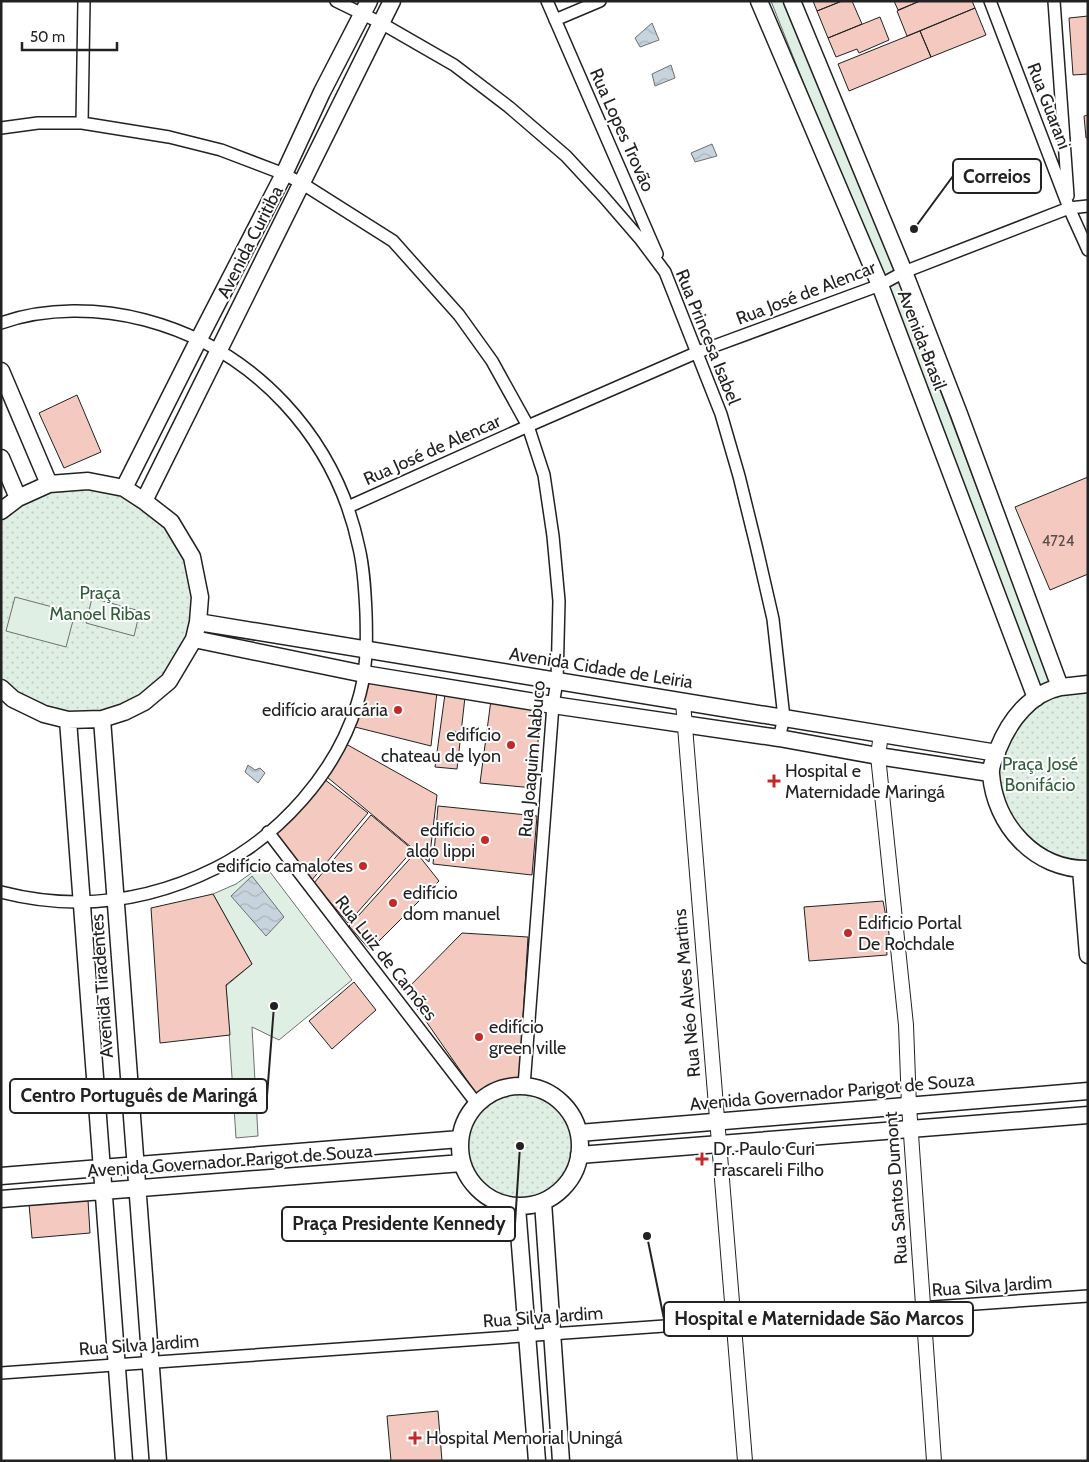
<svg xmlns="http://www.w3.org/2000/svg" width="1089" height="1462" viewBox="0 0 1089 1462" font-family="Cabin,sans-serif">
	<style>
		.park { fill: url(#park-dots); stroke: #6f6f6f }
		.garden { fill: #e0efe3; stroke: #6f6f6f }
		.water { fill: url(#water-waves); stroke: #6f6f6f }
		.building { fill: #f3c9c0; stroke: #222 }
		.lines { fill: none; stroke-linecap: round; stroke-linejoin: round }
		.minor-casing { stroke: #222; stroke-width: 14 }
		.tertiary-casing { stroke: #222; stroke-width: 16 }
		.secondary-casing { stroke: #222; stroke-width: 19 }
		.minor { stroke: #fff; stroke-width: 11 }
		.tertiary { stroke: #fff; stroke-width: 14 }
		.secondary { stroke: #fff; stroke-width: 16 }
		.poi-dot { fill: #c62828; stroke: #fff; stroke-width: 2 }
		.labels { text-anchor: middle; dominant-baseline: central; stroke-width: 4; stroke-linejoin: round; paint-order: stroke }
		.number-label { font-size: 15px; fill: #564c4a }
		.street-label { font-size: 18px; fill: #222; stroke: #fff }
		.park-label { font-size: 18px; fill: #2f5e38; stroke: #fff }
		.poi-label { font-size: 18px; fill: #222; stroke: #fff; text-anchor: start }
		.leader { fill: none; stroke: #222; stroke-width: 2 }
		.callout-dot { fill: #222; stroke: #fff; stroke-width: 2 }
		.callout { fill: #fff; stroke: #222; stroke-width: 2 }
		.callout-label { font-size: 19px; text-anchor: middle; font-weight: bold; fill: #222 }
	</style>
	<defs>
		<pattern id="park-dots" width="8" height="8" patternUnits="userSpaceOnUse" patternTransform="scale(1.25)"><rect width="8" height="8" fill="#e0efe3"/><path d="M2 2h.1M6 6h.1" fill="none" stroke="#c0cdc2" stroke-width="1.8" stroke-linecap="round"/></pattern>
		<pattern id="water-waves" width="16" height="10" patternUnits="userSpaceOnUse" patternTransform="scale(1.25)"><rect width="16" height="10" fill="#c7d3dd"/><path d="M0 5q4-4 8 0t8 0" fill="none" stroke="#abb5bd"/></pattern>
	</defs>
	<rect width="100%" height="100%" fill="#fff"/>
	<!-- park -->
	<path class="park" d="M88,481L144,501L192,557L194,639L144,702L68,720L1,688V511L18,498Z
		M1088,684V869L1020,842L992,765L1036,698Z
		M460 1146a60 60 0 1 1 120 0a60 60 0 1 1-120 0Z"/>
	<!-- garden -->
	<path class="garden" d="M771,1H790L897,276L1053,690L1039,696L883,283Z
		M15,597L75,613L66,647L6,631Z
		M92,598L140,611L134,636L86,623Z
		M264,864L352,980L279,1040L252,1027L258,1136L236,1138L226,986L252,964L213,894L236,884Z"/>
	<!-- water -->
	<path class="water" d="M652,23L659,40L640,47L635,38Z
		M671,65L675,78L655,86L652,74Z
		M712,144L717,156L695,162L691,153Z
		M248,765L255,770L260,768L265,773L258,783L245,772Z
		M252,876L284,917L266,936L231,896Z"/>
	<!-- building -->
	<path class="building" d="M813,1H842L817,11Z
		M842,1H852L862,24L828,38L817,11Z
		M894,1H920L898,10Z
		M920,1H972L975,8L907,36L897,11Z
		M975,8L986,35L931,57L920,31Z
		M1088,16V74L1073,75L1069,18Z
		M880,17L889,40L859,53L857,49L836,57L828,38Z
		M920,31L931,57L849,91L838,64Z
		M1088,115V138H1086L1084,116Z
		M77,395L101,452L64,468L39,413Z
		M1088,477V574L1050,590L1015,507Z
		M370,681L437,692L431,746L355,727Z
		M445,694L465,697L457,769L435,767Z
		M491,700L541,707L534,788L480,783Z
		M452,731L460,732L459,739L451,737Z
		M346,744L437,795L429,862L327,777Z
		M324,779L368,813L311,881L273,832Z
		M438,806L537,816L532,875L433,864Z
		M371,815L413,850L348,923L314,883Z
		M416,852L439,881L370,950L349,926Z
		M213,894L252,964L226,985L230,1035L160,1043L151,908Z
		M883,901L887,922H891L890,936L886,940L887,955L809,961L804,907Z
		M462,933L528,937L519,1082L502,1084L478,1096L405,991Z
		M354,982L376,1010L332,1049L309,1021Z
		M88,1200L90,1233L32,1238L29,1204Z
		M438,1411L442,1461H391L387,1416Z"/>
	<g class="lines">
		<defs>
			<path id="minor" d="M336,1L381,23L454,65L509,107L566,156L603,196L641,240L665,272L721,414L739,476L756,545L773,619L784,718L779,738
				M547,1L657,254
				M990,1L1069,208L1088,250
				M1054,1L1068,196
				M555,20L600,1
				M82,123L84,1
				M1,128L38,123H82L169,137L221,150L284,174L303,184L393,241L459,315L492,361L528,426L544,475L553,536L559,601L557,681L553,705L524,1086
				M1,323C46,307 100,308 145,320C255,349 336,438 359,548C364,569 365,591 366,613C367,644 367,674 357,704C336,773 280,835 216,868C148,902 75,911 1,892
				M348,507L528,426L698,352L880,285L904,272L1069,208L1088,206
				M268,832L477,1104
				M1,1373L1088,1296"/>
			<path id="tertiary" d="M683,702L745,1461
				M881,734L878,756L906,1025L909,1106L934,1461"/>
			<path id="secondary" d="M759,1L880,285L1036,698
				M792,1L904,272L959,414L1060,687
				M1,371L49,484
				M1,458L18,498
				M124,488L199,339L284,174L322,92L369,1
				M144,501L392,1
				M1,511L18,498L49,484L88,481L124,488L144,501L171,522L192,557L200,597L198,622L194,639L169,681L144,702L124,712L102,719L68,720L44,714L13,699L1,688
				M198,622L997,753
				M194,639L364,674L553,705L779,738L878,756L990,773
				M1088,684C1079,685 1070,686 1061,687C1030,693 1009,721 998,749C995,756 990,766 991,774C995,825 1035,870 1088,869
				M102,719L158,1461
				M68,720L124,1461
				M1081,869L1088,955
				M460 1146a60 60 0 1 1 120 0a60 60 0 1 1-120 0Z
				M579,1133L1088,1091
				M579,1155L1088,1115
				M1,1176L460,1139
				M1,1199L462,1163
				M543,1202L561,1461
				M517,1207L537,1461"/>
		</defs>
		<!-- minor casing -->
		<use href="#minor" class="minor-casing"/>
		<!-- tertiary casing -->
		<use href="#tertiary" class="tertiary-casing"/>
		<!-- secondary casing -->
		<use href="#secondary" class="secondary-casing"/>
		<!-- minor -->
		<use href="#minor" class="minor"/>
		<!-- tertiary -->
		<use href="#tertiary" class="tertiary"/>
		<!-- secondary -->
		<use href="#secondary" class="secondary"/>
	</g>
	<!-- markers -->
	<g class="poi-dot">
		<circle cx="398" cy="710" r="5"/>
		<circle cx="511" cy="745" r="5"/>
		<path d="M771.5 773.5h5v5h5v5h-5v5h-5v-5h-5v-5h5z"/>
		<circle cx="485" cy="840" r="5"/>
		<circle cx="363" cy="866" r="5"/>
		<circle cx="393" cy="903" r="5"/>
		<circle cx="848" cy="933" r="5"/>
		<circle cx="479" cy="1037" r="5"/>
		<path d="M699.5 1151.5h5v5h5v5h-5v5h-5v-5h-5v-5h5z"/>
		<path d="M412.5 1430.5h5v5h5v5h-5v5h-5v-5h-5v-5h5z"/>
	</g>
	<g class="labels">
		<!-- number labels -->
		<g class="number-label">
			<text x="1058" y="541">4724</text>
		</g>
		<!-- street labels -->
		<g class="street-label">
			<text transform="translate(1049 106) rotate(69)">Rua Guarani</text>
			<text transform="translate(622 130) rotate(66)">Rua Lopes Trovão</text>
			<text transform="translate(250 242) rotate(-63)">Avenida Curitiba</text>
			<text transform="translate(806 293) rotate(-21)">Rua José de Alencar</text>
			<text transform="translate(708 337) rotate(68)">Rua Princesa Isabel</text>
			<text transform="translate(922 340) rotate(69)">Avenida Brasil</text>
			<text transform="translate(432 450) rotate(-24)">Rua José de Alencar</text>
			<text transform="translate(601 668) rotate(9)">Avenida Cidade de Leiria</text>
			<text transform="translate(532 759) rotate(-85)">Rua Joaquim Nabuco</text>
			<text transform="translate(386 958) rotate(52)">Rua Luiz de Camões</text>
			<text transform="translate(102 986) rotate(-94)">Avenida Tiradentes</text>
			<text transform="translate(687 993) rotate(-95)">Rua Néo Alves Martins</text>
			<text transform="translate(832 1092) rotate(-5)">Avenida Governador Parigot de Souza</text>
			<text transform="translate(230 1161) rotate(-4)">Avenida Governador Parigot de Souza</text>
			<text transform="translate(896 1188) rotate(-94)">Rua Santos Dumont</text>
			<text transform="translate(992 1286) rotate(-4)">Rua Silva Jardim</text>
			<text transform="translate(543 1317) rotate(-4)">Rua Silva Jardim</text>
			<text transform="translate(139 1345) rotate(-4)">Rua Silva Jardim</text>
		</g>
		<!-- park labels -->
		<g class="park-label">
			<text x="100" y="593">Praça<tspan x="100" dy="21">Manoel Ribas</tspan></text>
			<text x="1040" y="764">Praça José<tspan x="1040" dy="21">Bonifácio</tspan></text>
		</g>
		<!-- poi labels -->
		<g class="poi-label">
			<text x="388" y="710" text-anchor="end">edifício araucária</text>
			<text x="501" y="735" text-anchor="end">edifício<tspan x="501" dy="21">chateau de lyon</tspan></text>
			<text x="785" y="771">Hospital e<tspan x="785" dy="21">Maternidade Maringá</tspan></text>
			<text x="475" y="830" text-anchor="end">edifício<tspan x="475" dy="21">aldo lippi</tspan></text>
			<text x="353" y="866" text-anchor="end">edifício camalotes</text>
			<text x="403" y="893">edifício<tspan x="403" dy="21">dom manuel</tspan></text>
			<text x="858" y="923">Edificio Portal<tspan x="858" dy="21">De Rochdale</tspan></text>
			<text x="489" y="1027">edifício<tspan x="489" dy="21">green ville</tspan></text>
			<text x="713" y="1149">Dr. Paulo Curi<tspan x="713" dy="21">Frascareli Filho</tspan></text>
			<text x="426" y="1438">Hospital Memorial Uningá</text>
		</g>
	</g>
	<!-- callouts -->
	<path class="leader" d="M914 229L953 176M274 1006L267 1096M520 1146L515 1224M647 1236L664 1319"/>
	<g class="callout-dot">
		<circle cx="914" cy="229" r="5"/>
		<circle cx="274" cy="1006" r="5"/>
		<circle cx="520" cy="1146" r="5"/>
		<circle cx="647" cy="1236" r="5"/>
	</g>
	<g class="callout">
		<rect x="953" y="159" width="88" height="34" rx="5"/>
		<rect x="10" y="1079" width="257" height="34" rx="5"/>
		<rect x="282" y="1207" width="233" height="34" rx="5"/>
		<rect x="664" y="1302" width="309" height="34" rx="5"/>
	</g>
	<g class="callout-label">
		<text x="997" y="183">Correios</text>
		<text x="139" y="1102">Centro Português de Maringá</text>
		<text x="399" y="1230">Praça Presidente Kennedy</text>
		<text x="819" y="1325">Hospital e Maternidade São Marcos</text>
	</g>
	<!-- border -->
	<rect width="1089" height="1462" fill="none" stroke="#222222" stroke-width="5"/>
	<!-- scale -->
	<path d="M22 42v8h95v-8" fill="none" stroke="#222222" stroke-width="2.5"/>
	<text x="30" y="42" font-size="15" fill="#222222" stroke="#ffffff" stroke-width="4" paint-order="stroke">50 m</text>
</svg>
